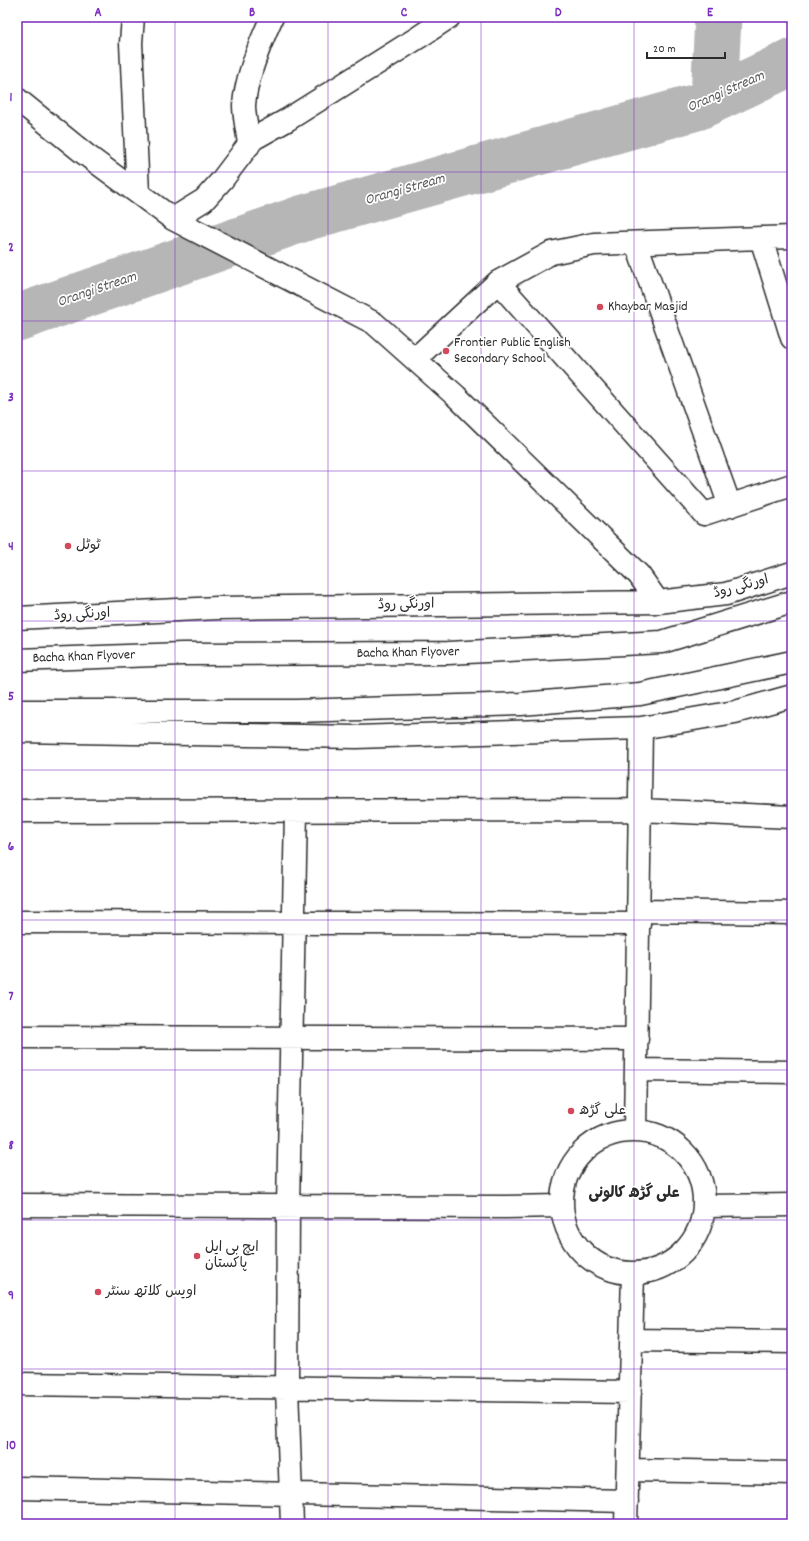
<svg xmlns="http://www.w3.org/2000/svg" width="809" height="1541" viewBox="0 0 809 1541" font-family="Dekko,'Playpen Sans Arabic',sans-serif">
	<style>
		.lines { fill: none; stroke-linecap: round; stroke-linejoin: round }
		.river { stroke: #b6b6b6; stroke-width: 47 }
		.minor-casing { stroke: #2b2b2b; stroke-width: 25 }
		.major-casing { stroke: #2b2b2b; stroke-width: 25 }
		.minor { stroke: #fff; stroke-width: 22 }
		.major { stroke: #fff; stroke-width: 22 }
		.grid { fill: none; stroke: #7b2cbf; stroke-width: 1; stroke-opacity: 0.55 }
		.poi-dot { fill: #d1495b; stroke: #fff; stroke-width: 1.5 }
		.labels { text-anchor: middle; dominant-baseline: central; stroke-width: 3.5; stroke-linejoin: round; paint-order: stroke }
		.poi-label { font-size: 14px; fill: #2b2b2b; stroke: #fff; text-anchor: start }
		.street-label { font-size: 14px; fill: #2b2b2b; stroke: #fff }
		.water-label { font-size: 15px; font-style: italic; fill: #5c5c5c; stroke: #fff }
		.neighbourhood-label { font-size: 15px; font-weight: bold; fill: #2b2b2b; stroke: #fff }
		.neatline { fill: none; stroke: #7b2cbf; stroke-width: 1.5 }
		.grid-label { font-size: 13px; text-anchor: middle; font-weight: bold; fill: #7b2cbf }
	</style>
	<rect width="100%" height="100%" fill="#fff"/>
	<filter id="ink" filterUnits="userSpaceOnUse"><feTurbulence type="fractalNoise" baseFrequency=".025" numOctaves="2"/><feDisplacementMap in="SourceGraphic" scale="8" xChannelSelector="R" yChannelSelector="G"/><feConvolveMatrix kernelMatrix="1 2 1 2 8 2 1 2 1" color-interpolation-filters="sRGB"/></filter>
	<g filter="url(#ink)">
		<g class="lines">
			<!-- river -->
			<path class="river" d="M714,99L718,17
				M17,318L304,218L697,107L792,62"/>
			<defs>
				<path id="minor" d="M133,17L131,43L138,193
					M17,99L85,154L173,219L374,323L456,396L639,575L658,602
					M249,145C248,132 244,118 244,105C246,79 261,41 272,17
					M173,219L204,200L222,180L253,139L287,120L419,37L449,17
					M761,238L792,338
					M636,243L730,506
					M498,282L704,514L792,485
					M415,359L498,282L551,253L594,244L792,237
					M17,618L217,608L658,602L726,594L792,573
					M17,731L356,737L641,728L735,712L792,696
					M17,811L640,810L792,817
					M639,911L792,913
					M17,922L639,924
					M17,1037L637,1039
					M637,1070L792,1072
					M635,1130L641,728
					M562 1202a71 71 0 1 1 142 0a71 71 0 1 1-142 0Z
					M17,1205L506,1207L561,1206
					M705,1206L792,1205
					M631,1340L792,1342
					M17,1384L630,1392
					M628,1470L792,1473
					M17,1488L627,1501
					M292,1524L287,1388L288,1206L296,811
					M626,1524L633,1274"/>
				<path id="major" d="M17,660L182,654L448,653L662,642L792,602
					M17,711H296L521,704L640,694L792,662"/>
			</defs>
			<!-- minor casing -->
			<use href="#minor" class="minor-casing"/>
			<!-- major casing -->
			<use href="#major" class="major-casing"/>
			<!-- minor -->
			<use href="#minor" class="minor"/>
			<!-- major -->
			<use href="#major" class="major"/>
		</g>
	</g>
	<!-- grid -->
	<path class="grid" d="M175,17V1524M328,17V1524M481,17V1524M634,17V1524M17,172H792M17,321H792M17,471H792M17,621H792M17,770H792M17,920H792M17,1070H792M17,1220H792M17,1369H792"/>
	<!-- markers -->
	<g class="poi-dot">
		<circle cx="600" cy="307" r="4"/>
		<circle cx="446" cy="351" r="4"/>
		<circle cx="68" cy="546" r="4"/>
		<circle cx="571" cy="1111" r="4"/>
		<circle cx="197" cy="1256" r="4"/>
		<circle cx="98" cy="1292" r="4"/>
	</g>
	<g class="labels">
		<!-- poi labels -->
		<g class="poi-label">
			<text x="608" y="307">Khaybar Masjid</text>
			<text x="454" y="343">Frontier Public English<tspan x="454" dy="16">Secondary School</tspan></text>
			<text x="76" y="546">ٹوٹل</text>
			<text x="579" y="1111">علی گڑھ</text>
			<text x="205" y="1248">ایچ بی ایل<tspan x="205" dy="16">پاکستان</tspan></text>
			<text x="106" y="1292">اویس کلاتھ سنٹر</text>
		</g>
		<!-- street labels -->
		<g class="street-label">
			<text transform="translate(741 587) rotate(-15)">اورنگی روڈ</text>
			<text transform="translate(406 605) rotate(-1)">اورنگی روڈ</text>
			<text transform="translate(82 615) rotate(-3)">اورنگی روڈ</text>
			<text transform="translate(408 653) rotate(-1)">Bacha Khan Flyover</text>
			<text transform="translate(84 657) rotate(-2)">Bacha Khan Flyover</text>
		</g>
		<!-- water labels -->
		<g class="water-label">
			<text transform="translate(726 92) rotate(-24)">Orangi Stream</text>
			<text transform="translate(405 190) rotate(-16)">Orangi Stream</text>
			<text transform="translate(97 290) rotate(-19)">Orangi Stream</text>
		</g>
		<!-- neighbourhood labels -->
		<g class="neighbourhood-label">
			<text x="634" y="1194">علی گڑھ کالونی</text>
		</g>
	</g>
	<!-- margin -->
	<rect width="809" height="1541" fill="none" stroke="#fff" stroke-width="44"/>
	<!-- scale -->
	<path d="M647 52v6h78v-6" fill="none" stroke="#2b2b2b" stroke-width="2"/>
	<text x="653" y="52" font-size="12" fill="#2b2b2b" stroke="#ffffff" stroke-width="3" paint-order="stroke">20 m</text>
	<rect x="22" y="22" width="765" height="1497" class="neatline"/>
	<g class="grid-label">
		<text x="98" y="16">A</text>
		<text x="252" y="16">B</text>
		<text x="404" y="16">C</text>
		<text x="558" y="16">D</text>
		<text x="710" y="16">E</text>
		<text x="11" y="101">1</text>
		<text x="11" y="251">2</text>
		<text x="11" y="401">3</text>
		<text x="11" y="550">4</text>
		<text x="11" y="700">5</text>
		<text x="11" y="850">6</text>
		<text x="11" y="1000">7</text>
		<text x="11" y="1149">8</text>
		<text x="11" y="1299">9</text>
		<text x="11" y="1449">10</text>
	</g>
</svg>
